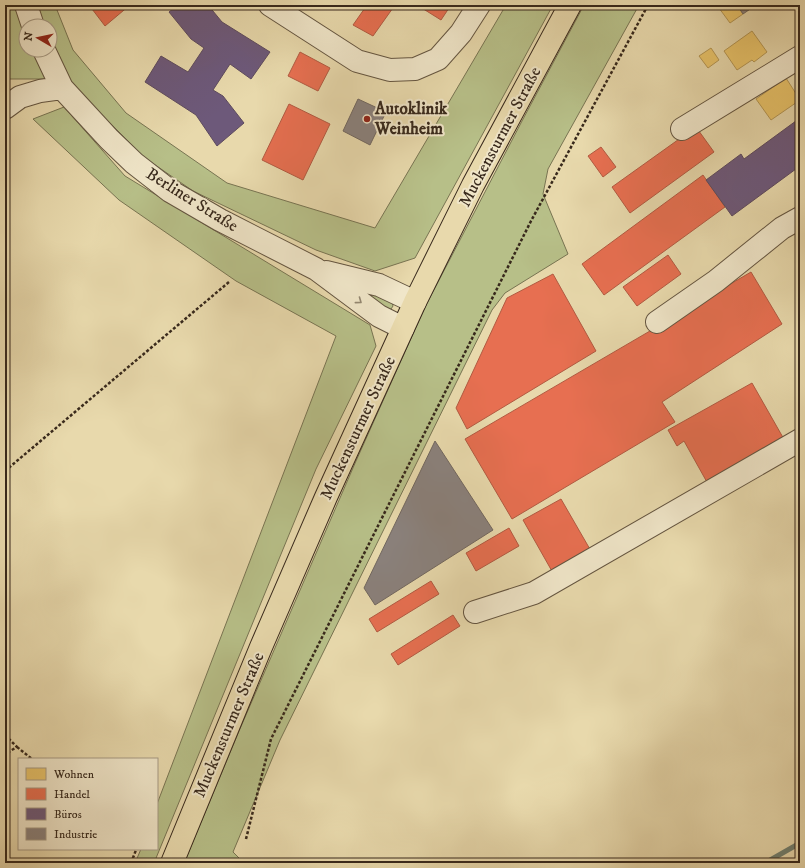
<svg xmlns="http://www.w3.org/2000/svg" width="805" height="868" viewBox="0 0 805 868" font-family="'IM FELL DW Pica',serif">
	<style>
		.green { fill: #b7bf88; stroke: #787452; fill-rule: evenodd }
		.homes { fill: #e9c46a; stroke: #b49653 }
		.shops { fill: #e76f51; stroke: #b25a41 }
		.offices { fill: #6d597a; stroke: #5d4b5e }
		.industry { fill: #8a817c; stroke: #71675f }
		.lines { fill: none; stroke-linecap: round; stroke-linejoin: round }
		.stream { stroke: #718071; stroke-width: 5 }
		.minor-casing { stroke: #645540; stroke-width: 24 }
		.major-casing { stroke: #38291c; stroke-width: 24 }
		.path { stroke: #38291c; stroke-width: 2.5; stroke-dasharray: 3 2; stroke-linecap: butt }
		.minor { stroke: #f0e6c9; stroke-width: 22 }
		.major { stroke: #e8d9ac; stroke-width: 22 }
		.oneway { stroke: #948872 }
		.poi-dot { fill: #8f2418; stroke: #f0e6c9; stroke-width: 1.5 }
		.labels { text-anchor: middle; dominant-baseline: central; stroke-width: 4; stroke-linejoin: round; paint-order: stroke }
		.poi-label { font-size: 17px; font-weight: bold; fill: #38291c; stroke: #f0e6c9; text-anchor: start }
		.street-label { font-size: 17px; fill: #38291c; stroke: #f0e6c9 }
	</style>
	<rect width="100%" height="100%" fill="#e8d9ac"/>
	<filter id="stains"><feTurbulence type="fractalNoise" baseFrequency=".005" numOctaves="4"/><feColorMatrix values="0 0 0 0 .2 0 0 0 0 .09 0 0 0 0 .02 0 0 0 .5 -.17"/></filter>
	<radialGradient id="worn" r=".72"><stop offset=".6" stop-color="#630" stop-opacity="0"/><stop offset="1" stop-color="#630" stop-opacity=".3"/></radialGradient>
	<!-- green -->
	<path class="green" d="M5,5H55L73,50L126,113L227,183L375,228L506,5H553L415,258L375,271L316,250L193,191L145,158L66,79H5ZM26,26H50V50H26Z
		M584,5H639L548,169L543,194L568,254L505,293L492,310L280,740L233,852L244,863H184L239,731L356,461L425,307L522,121Z
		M64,107L125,176L370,325L376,346L316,469L154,863H135L141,849H157V804L336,336L236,281L119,200L33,119Z
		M351,282L392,302L393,306L391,309L387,310Z"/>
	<!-- homes -->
	<path class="homes" d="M723,5H737L743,14L730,23L719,8Z
		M752,31L767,52L754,62L752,60L737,70L724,51Z
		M711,48L719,60L708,68L699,56Z
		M786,78L800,100L771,120L756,99Z"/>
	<!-- shops -->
	<path class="shops" d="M89,5H130L105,26Z
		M367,5H395L373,36L353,25Z
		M417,5H451L441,20Z
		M300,52L330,68L318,91L288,76Z
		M289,104L330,124L303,180L262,160Z
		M696,127L714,152L630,213L612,187Z
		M601,147L616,167L603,177L588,156Z
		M703,175L725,207L604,295L582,264Z
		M668,255L681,274L637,306L623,287Z
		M751,272L782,324L662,402L675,422L512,519L465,439Z
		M553,274L596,351L467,429L456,408L507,298Z
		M752,383L785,441L708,484L684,441L677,446L668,430Z
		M561,499L591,551L553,573L523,520Z
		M509,528L519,546L476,571L466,553Z
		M431,581L439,594L377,632L369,619Z
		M453,615L460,626L398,665L391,654Z"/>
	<!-- offices -->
	<path class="offices" d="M178,5H208L222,22L270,52L251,79L230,64L213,90L223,96L244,123L217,146L196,115L145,82L161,56L188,72L204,48L191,39L169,12Z
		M800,118V166L732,216L706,180L741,154L744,159Z"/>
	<!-- industry -->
	<path class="industry" d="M737,5H756L743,14Z
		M358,99L386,112L370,145L343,131Z
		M435,441L493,530L375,605L364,588Z"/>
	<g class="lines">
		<!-- stream -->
		<path class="stream" d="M765,863L800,843"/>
		<defs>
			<path id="minor" d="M26,5L33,26
				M270,5L357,61L390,70L415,69L438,59L461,33L479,5
				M44,50L62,88L109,139L134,163L170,191L220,220L316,269L379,316L403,328
				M5,108L20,97L40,91L62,88
				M682,129L800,57
				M326,272L379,285L415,302
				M657,322L716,281L782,228L800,218
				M475,612L534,593L800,440"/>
			<path id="major" d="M172,863L261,647L326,497L415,302L473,185L570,5"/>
		</defs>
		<!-- minor casing -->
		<use href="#minor" class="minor-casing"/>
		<!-- major casing -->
		<use href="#major" class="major-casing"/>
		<!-- path -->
		<path class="path" d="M5,471L229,282
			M5,735L17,747L5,754
			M17,747L32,759
			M246,839L271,739L531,221L648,5
			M131,863L136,850L135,849"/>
		<!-- minor -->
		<use href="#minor" class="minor"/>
		<!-- major -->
		<use href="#major" class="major"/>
	</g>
	<!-- one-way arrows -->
	<defs><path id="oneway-chevron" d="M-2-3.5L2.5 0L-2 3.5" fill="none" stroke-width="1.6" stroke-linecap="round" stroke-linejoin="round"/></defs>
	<use class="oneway" href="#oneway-chevron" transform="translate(359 301) rotate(36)"/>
	<!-- markers -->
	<circle class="poi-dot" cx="367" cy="119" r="4"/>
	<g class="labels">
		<!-- poi labels -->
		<g class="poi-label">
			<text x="375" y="109">Autoklinik<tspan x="375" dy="20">Weinheim</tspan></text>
		</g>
		<!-- street labels -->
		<g class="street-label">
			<text transform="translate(500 137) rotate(-62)">Muckensturmer Straße</text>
			<text transform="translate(192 200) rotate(32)">Berliner Straße</text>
			<text transform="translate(358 428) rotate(-65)">Muckensturmer Straße</text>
			<text transform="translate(229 725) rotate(-67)">Muckensturmer Straße</text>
		</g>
	</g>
	<!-- margin -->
	<rect width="805" height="868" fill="none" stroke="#e8d9ac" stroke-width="20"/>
	<rect x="6" y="6" width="793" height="856" fill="none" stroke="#38291c" stroke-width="2"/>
	<rect x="10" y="10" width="785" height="848" fill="none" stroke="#38291c"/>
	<!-- legend -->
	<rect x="18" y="758" width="140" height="92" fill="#f0e6c9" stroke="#a69a84"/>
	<rect x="26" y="768" width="20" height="12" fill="#e9c46a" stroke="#a69a84"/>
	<text x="54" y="778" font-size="12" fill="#38291c">Wohnen</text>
	<rect x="26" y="788" width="20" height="12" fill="#e76f51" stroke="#a69a84"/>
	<text x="54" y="798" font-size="12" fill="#38291c">Handel</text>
	<rect x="26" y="808" width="20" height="12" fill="#6d597a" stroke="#a69a84"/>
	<text x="54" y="818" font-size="12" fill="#38291c">Büros</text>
	<rect x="26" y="828" width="20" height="12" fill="#8a817c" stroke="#a69a84"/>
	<text x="54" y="838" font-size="12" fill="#38291c">Industrie</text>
	<!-- north arrow -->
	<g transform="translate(38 38) rotate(279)"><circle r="19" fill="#f0e6c9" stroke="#a69a84"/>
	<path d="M0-3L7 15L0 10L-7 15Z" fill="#8f2418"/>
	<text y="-6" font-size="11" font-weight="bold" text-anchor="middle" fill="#38291c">N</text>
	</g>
	<rect width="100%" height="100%" filter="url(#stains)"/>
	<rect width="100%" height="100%" fill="url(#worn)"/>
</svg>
